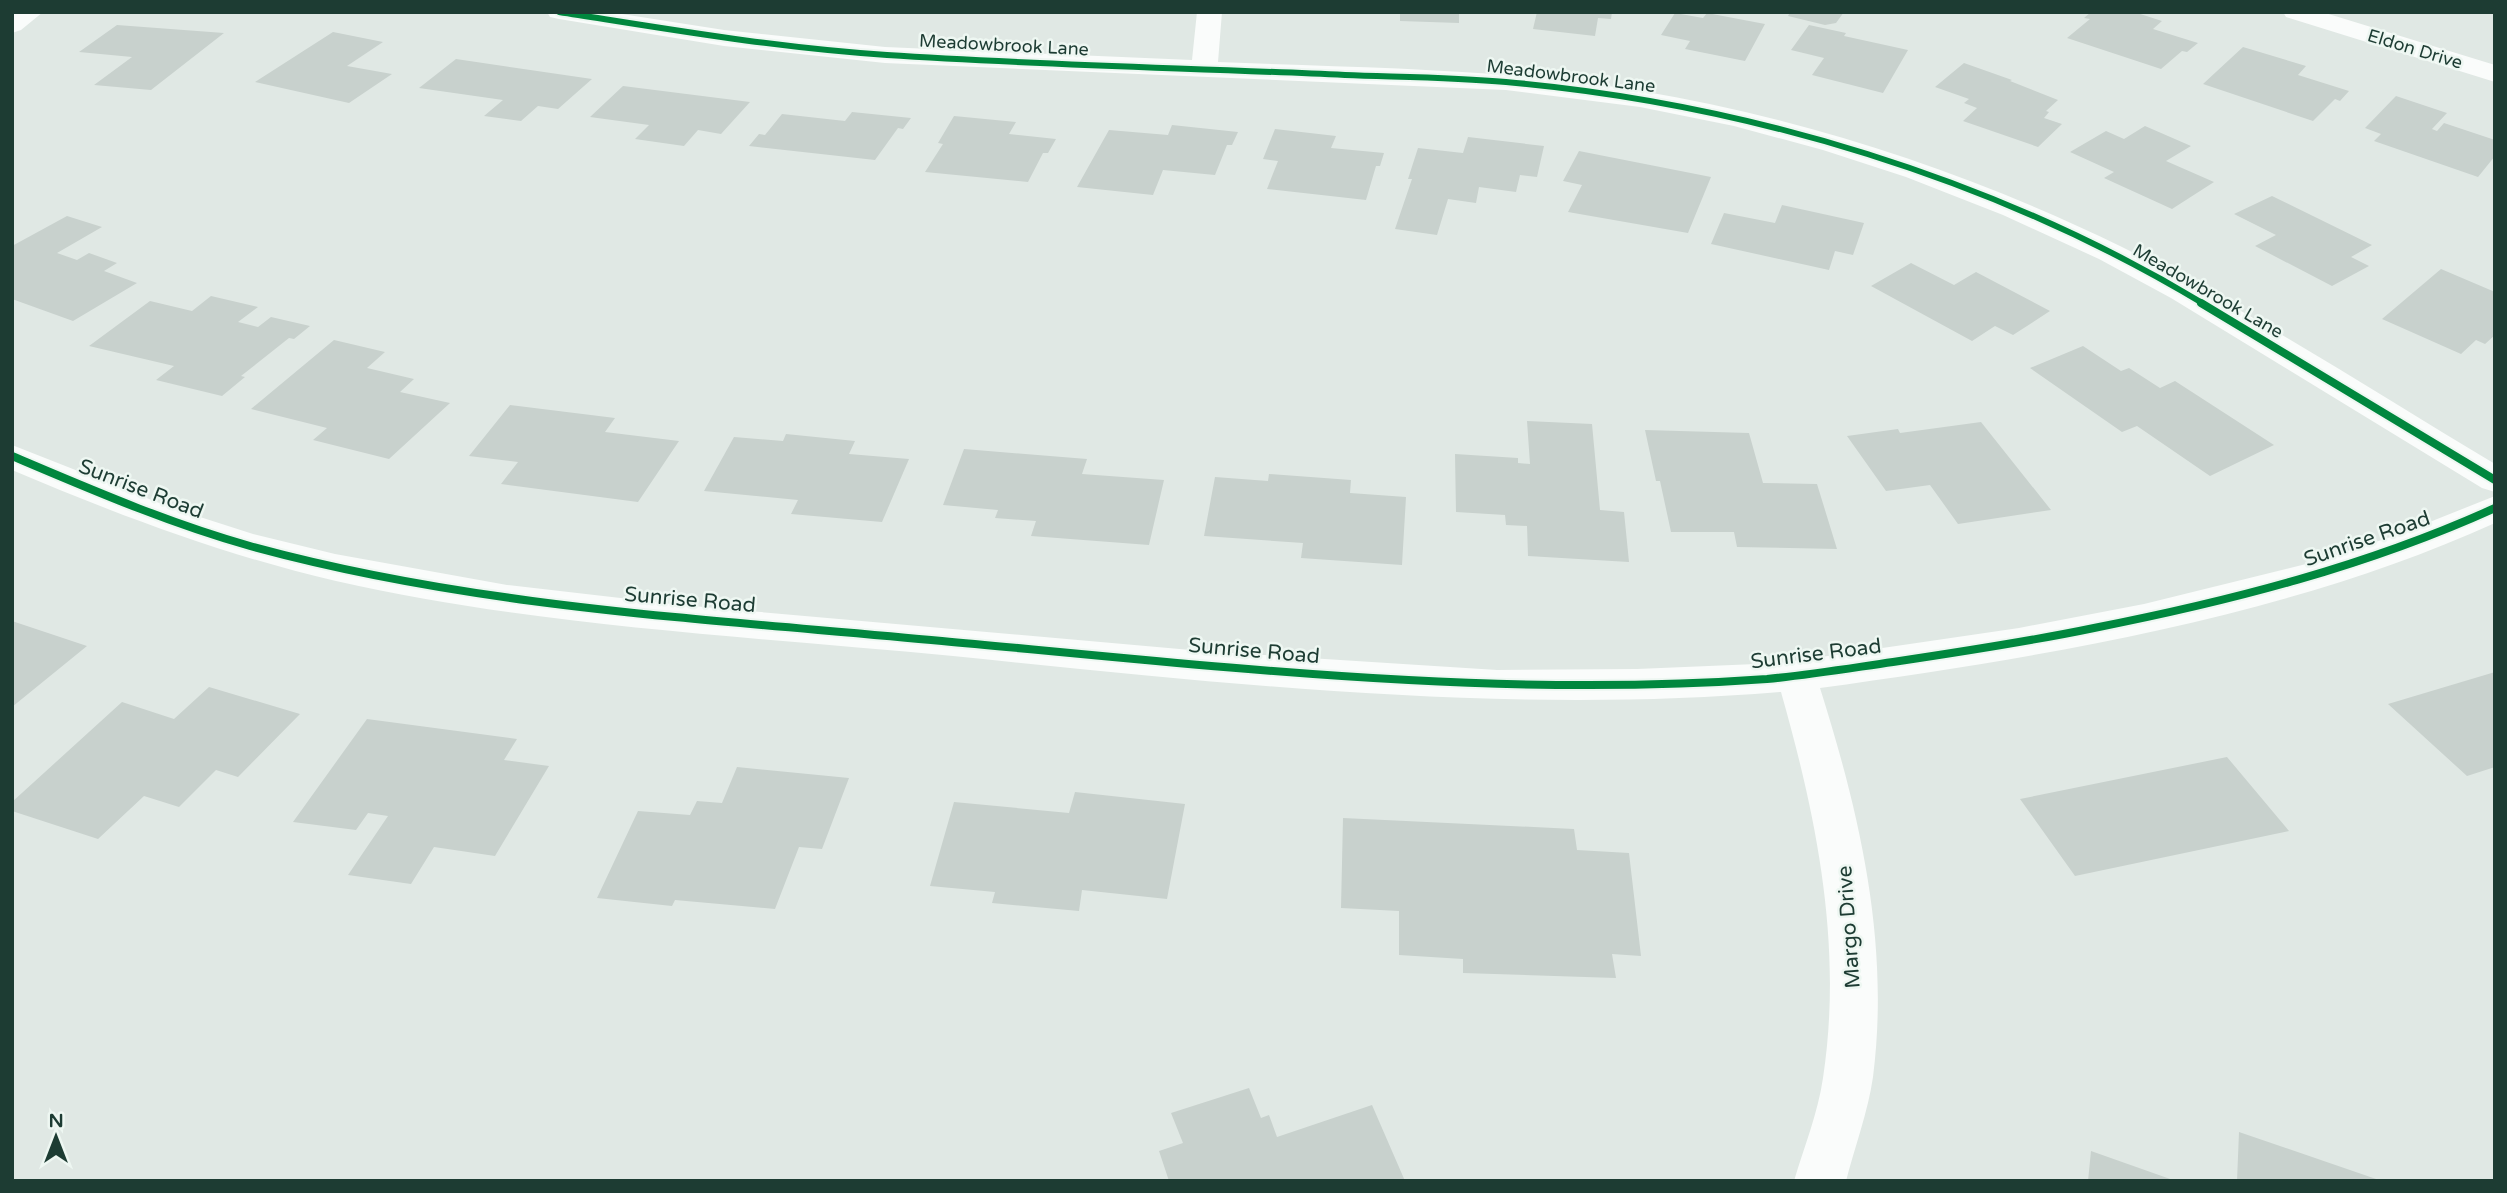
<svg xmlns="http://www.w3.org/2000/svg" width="2507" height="1193" viewBox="0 0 2507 1193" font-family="'Varela Round',sans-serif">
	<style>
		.building { fill: #c8d1cd }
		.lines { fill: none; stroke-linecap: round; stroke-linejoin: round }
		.minor { fill: #fafcfb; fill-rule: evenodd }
		.cycleway-far1-casing { stroke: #eef7f2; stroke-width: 10 }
		.cycleway-casing { stroke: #eef7f2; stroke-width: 12 }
		.cycleway-far1 { stroke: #00873e; stroke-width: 6 }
		.cycleway { stroke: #00873e; stroke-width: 8 }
		.labels { text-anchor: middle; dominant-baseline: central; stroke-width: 5; stroke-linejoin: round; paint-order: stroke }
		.far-street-label { font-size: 18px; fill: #1d3c33; stroke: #eef7f2 }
		.street-label { font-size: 21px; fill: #1d3c33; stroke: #eef7f2 }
	</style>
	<rect width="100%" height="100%" fill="#e0e8e4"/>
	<!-- building -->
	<path class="building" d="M1400,12H1459V23L1400,21Z
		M1537,12H1612L1611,19L1598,18L1595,36L1533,29Z
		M1790,12H1844L1836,23L1825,25L1788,16Z
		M2091,12H2134L2162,21L2153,29L2198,43L2187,52L2182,51L2161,69L2067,38L2090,19L2084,18Z
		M1675,13L1703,18L1707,13L1765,24L1745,61L1685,49L1690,41L1661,35Z
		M117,25L224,33L151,90L94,85L132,57L79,52Z
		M1809,25L1846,33L1844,36L1908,50L1883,93L1812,75L1824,58L1791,50Z
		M333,32L383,42L347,66L392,74L349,103L255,82Z
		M2243,47L2306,66L2298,75L2349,91L2340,101L2335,99L2313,121L2203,84Z
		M456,59L592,79L558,109L538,106L521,121L484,116L503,100L419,88Z
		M1964,63L2012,80L2010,81L2058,100L2046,111L2049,112L2044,118L2062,124L2038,147L1963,121L1977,108L1964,103L1969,99L1935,87Z
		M623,86L750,102L721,134L698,130L684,146L635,139L649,125L590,117Z
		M2396,96L2447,113L2432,129L2437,131L2444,123L2495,140V156L2478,177L2374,141L2381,134L2365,128Z
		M852,112L911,118L903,129L898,128L875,160L749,146L759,134L765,135L782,114L845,121Z
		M954,116L1016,122L1009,134L1056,139L1048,153H1043L1028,182L925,172L943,144L938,143Z
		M1172,125L1238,132L1232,145H1227L1215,175L1163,170L1153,195L1077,187L1109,130L1168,135Z
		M2145,126L2191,146L2166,161L2214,182L2172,209L2104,178L2114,172L2070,152L2106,131L2124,139Z
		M1275,129L1336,136L1331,148L1384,153L1380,166H1376L1366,200L1267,189L1278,161L1263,159Z
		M1468,137L1544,146L1537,177L1520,175L1516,192L1479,187L1476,203L1448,199L1437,235L1395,229L1412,179H1408L1418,148L1463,153Z
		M1579,151L1711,177L1688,233L1568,212L1582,185L1563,181Z
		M2272,196L2372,245L2351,257L2369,266L2332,286L2255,246L2276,235L2234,214Z
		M1782,205L1864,223L1853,255L1835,251L1829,270L1711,244L1724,213L1775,223Z
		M67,216L102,227L57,253L77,260L89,253L117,263L104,271L137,283L73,321L12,299V246Z
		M1911,263L1954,285L1976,272L2050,311L2013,335L1995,326L1972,341L1871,286Z
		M2441,269L2495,292V335L2485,344L2476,340L2461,354L2382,319Z
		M211,296L258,307L238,322L258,327L271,317L310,326L294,339L289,338L241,376L245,377L222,396L156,380L174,366L89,346L150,301L192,311Z
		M334,340L385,352L367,368L414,379L400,392L450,403L389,459L313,440L327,428L251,409Z
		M2083,346L2121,371L2129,368L2160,388L2175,381L2274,445L2210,476L2137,426L2122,432L2030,368Z
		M510,405L615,418L605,432L679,441L638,502L501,484L518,462L469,456Z
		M1527,421L1592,424L1600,510L1624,512L1629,562L1528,556L1527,526L1506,525L1505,515L1456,512L1455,454L1518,458V463L1530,464Z
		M1981,422L2051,510L1958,524L1930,485L1886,491L1847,436L1898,429L1900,433Z
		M1645,430L1749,433L1763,483L1817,484L1837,549L1737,547L1734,532H1671L1660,481H1656Z
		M786,434L855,441L849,454L909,459L882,522L791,514L798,500L704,491L734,437L783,441Z
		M964,449L1087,459L1082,474L1164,480L1149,545L1031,536L1036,521L995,518L998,510L943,505Z
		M1269,474L1351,480L1350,493L1406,497L1402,565L1301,558L1303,543L1204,536L1215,477L1268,481Z
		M12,621L87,646L12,707Z
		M2495,672V767L2467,776L2388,704Z
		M209,687L300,714L238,777L216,770L179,807L144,796L98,839L12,811V802L122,702L174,719Z
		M367,719L517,739L504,760L549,766L495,856L434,847L411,884L348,875L388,816L368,813L356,830L293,822Z
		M2227,757L2289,831L2075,876L2020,799Z
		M737,767L849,778L822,849L799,847L775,909L675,900L672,906L597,898L638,811L690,815L697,801L722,803Z
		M1075,792L1185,804L1167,899L1082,890L1079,911L992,903L995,892L930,886L954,802L1069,813Z
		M1343,818L1574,829L1577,850L1629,853L1641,956L1612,954L1616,978L1463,973V959L1399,955V911L1341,908Z
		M1249,1088L1261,1118L1269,1115L1277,1137L1372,1105L1405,1181H1169L1159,1151L1183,1143L1171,1113Z
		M2239,1132L2379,1180V1181H2237Z
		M2091,1151L2173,1180V1181H2088Z"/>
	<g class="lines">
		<!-- minor -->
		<path class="minor" d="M14,12H43L21,30L12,33Z
			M547,12H609L724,30L885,47L1192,60L1197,12H1222L1218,62C1359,68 1502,68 1641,91C1807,119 1971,173 2122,247C2249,310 2373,391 2495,464V492L2482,488L2171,298L2099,259L2003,215L1906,177L1823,150L1734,126L1640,107L1506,90L885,63L724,46L559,19L550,17Z
			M2283,12H2322L2495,65V82L2286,17Z
			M12,445L172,508L253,534L335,554L507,585L681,605L1202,651L1497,670L1637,669L1780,663L2019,628L2144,604L2314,562L2397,535L2495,496V523C2288,617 2044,657 1820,688C1860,815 1890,943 1873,1077C1868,1112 1855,1146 1846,1181H1794C1804,1147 1818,1113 1823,1078C1843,946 1817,819 1781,692C1504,715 1228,684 953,656C747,636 539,627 336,581C224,555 118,515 12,470Z"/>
		<defs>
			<path id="cycleway-far1" d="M559,12C668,29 777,48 887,55C1039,65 1193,68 1345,75C1399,77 1453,77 1506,82C1746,103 1997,179 2204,304"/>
			<path id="cycleway" d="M2201,303L2495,480
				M12,456C90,489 168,523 250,546C476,608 710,619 942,641C1217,666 1490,699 1767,679C1809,675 1851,668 1893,662C1960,652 2027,642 2094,628C2231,601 2367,566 2495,508"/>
		</defs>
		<!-- cycleway-far1 casing -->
		<use href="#cycleway-far1" class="cycleway-far1-casing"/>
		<!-- cycleway casing -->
		<use href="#cycleway" class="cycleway-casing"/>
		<!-- cycleway-far1 -->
		<use href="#cycleway-far1" class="cycleway-far1"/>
		<!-- cycleway -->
		<use href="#cycleway" class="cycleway"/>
	</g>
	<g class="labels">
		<!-- far-street labels -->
		<g class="far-street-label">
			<text transform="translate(1004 45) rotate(3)">Meadowbrook Lane</text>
			<text transform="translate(2415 49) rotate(17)">Eldon Drive</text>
			<text transform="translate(1571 76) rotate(7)">Meadowbrook Lane</text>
			<text transform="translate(2208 291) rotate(30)">Meadowbrook Lane</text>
		</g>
		<!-- street labels -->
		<g class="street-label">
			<text transform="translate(141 489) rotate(21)">Sunrise Road</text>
			<text transform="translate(2367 539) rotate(-19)">Sunrise Road</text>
			<text transform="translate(690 600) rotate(5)">Sunrise Road</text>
			<text transform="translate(1254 651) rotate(5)">Sunrise Road</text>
			<text transform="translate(1816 654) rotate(-7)">Sunrise Road</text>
			<text transform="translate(1849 927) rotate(-94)">Margo Drive</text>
		</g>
	</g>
	<!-- border -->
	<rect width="2507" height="1193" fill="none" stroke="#1d3c33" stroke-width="28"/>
	<!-- north arrow -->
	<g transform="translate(56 1137)" stroke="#eef7f2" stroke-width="5" paint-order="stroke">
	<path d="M0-5L12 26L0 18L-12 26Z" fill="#1d3c33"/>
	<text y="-10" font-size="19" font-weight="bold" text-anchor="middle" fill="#1d3c33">N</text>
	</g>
</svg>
